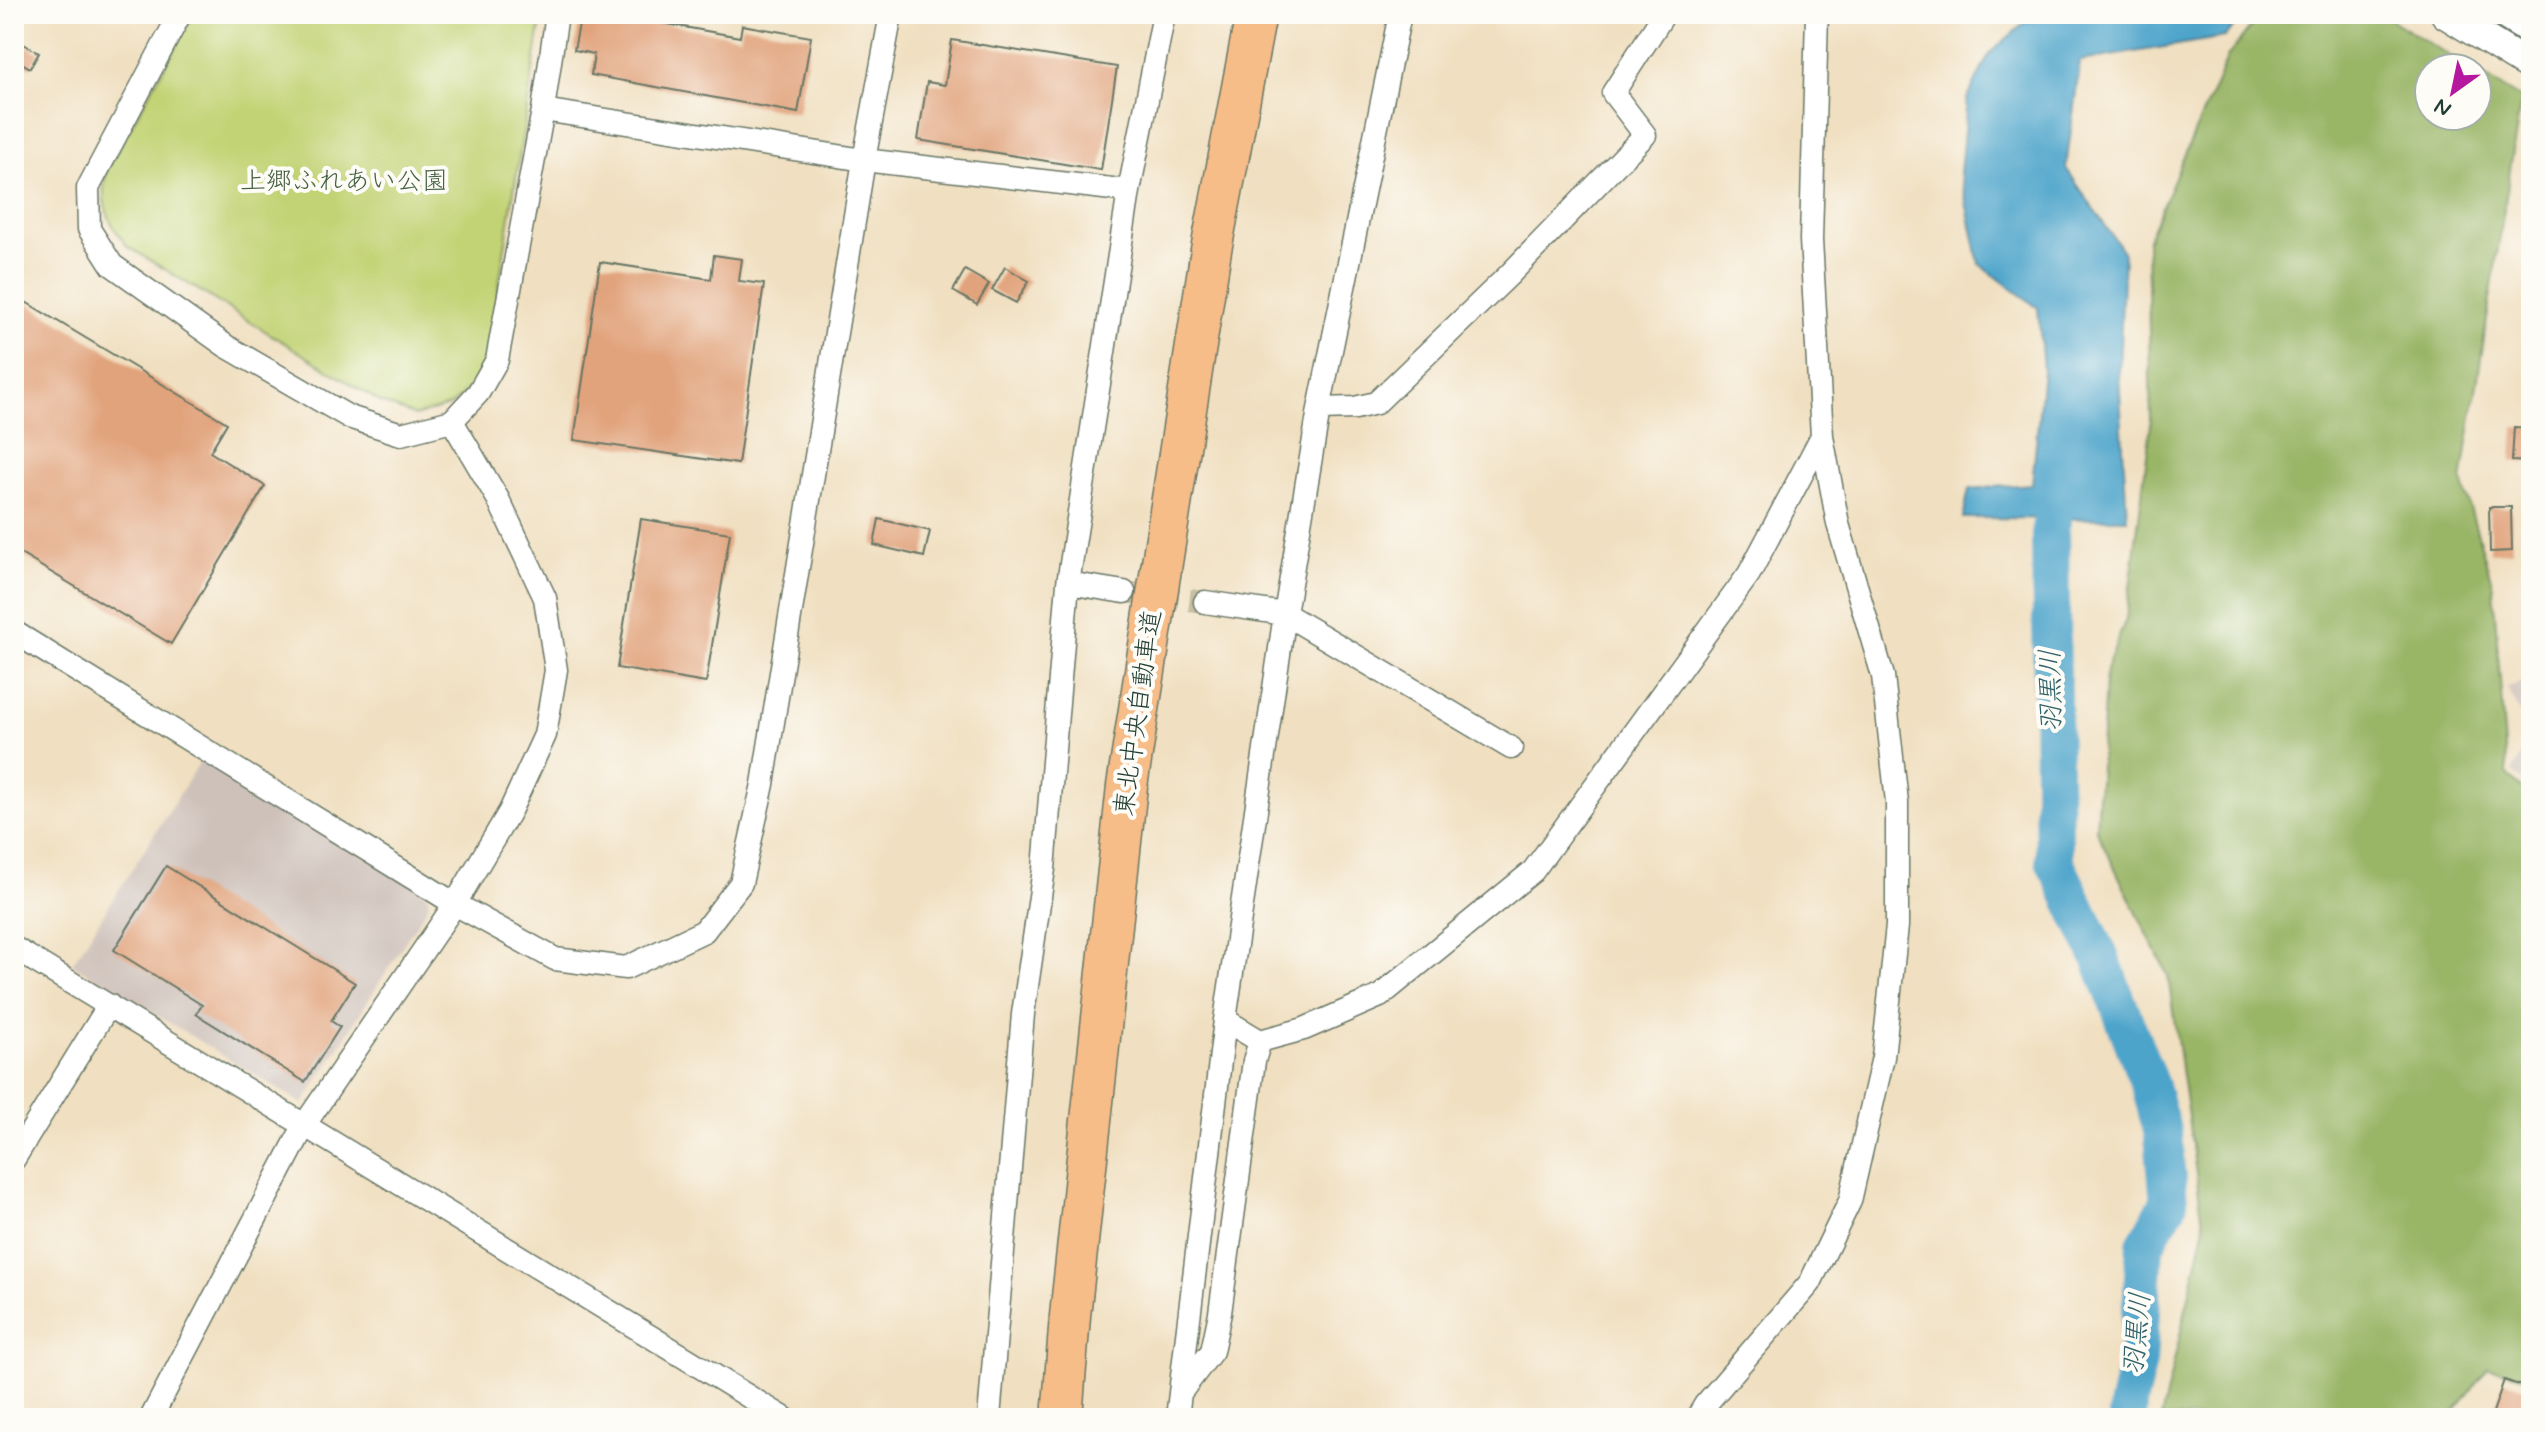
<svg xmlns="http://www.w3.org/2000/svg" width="2545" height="1432" viewBox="0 0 2545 1432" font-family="Mynerve,'Klee One',sans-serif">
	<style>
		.industrial { fill: #cec1ba }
		.green { fill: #c2d375; stroke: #708854; stroke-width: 2 }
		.forest { fill: #99b566; stroke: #5c794d; stroke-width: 2 }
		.water { fill: #4ea4cb; stroke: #367080; stroke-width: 2 }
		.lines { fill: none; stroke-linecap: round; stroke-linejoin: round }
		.river { stroke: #4ea4cb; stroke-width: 38 }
		.building { fill: #e1a37c }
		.minor-tunnel { stroke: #c6bfa4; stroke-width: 22; stroke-dasharray: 22 11; stroke-linecap: butt }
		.minor-casing { stroke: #687665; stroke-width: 25 }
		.tertiary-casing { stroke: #687665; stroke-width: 31 }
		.motorway-casing { stroke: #687665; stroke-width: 43 }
		.minor { stroke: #fff; stroke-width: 22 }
		.tertiary { stroke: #fff; stroke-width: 28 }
		.motorway { stroke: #f7bd88; stroke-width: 40 }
		.labels { text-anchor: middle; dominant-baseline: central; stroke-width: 8; stroke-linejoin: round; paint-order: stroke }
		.park-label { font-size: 26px; fill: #486244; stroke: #fdfcf7 }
		.street-label { font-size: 26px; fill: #1f3d34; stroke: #fdfcf7 }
		.water-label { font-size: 28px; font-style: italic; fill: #2f6169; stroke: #fdfcf7 }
	</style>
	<rect width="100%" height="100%" fill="#fdfcf7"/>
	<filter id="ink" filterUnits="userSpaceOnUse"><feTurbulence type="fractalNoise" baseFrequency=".0125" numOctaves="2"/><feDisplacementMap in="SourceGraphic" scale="16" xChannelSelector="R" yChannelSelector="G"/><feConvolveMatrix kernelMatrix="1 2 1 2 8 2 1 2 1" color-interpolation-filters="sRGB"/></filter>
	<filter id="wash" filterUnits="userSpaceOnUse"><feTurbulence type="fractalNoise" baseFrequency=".006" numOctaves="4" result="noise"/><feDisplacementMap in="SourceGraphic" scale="32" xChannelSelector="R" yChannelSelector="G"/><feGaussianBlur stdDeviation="1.8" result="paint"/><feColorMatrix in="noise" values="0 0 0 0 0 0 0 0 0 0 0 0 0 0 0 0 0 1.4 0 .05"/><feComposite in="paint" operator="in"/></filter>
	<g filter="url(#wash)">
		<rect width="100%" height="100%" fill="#f0dfc0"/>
		<!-- industrial -->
		<path class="industrial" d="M2531,678V734L2507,688Z
			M2531,741V790L2512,771Z
			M203,757L427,894L429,904L303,1104L72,964Z"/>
		<!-- green -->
		<path class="green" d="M194,14H542L488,354L474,383L452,405L415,416L382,403L127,246C106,219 98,201 108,167Z"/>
		<!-- forest -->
		<path class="forest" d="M2261,14H2381L2470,68H2429V116H2477V72L2521,99L2462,481L2493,586L2507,774L2531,798V1378L2488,1368L2450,1418H2161L2204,1230L2168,976L2096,830L2106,669L2126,619L2151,424L2147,241L2228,56Z"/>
		<!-- water -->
		<path class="water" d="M2035,14H2245L2225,37L2080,61L2066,168L2124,253L2119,373L2127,519L1963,518L1969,489L2032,484L2043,370L2038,308L1979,264L1960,173L1967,99L1990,53Z"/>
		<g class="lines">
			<!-- river -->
			<path class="river" d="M2078,477L2057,501L2050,529L2054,860L2100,957L2150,1086L2163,1134L2169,1203L2145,1245L2138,1361L2128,1403L2127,1418"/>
		</g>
		<g id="blocks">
			<!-- building -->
			<path class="building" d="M581,14H611L740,37L742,25L811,37L798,113L591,75L594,54L574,50Z
				M952,40L1117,67L1101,170L918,140L927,82L945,85Z
				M22,43L39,53L30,68L14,58Z
				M714,255L742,259L739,281L764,284L738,464L574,440L600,262L711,279Z
				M1005,267L1029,281L1016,303L992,290Z
				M965,270L989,284L977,305L953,291Z
				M14,295L227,423L210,452L265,486L171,644L14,550Z
				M2514,427L2531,428V462L2512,461Z
				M2489,507H2511L2512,551L2490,552Z
				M641,519L730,533L706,683L617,668Z
				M879,519L930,531L924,557L874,545Z
				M166,866L355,983L331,1021L340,1027L305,1082L196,1014L202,1005L114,950Z
				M2504,1380L2531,1389V1418H2491Z"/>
		</g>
	</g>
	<g filter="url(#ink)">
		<use href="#blocks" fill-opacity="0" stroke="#687665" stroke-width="2"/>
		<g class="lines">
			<!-- minor-tunnel -->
			<path class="minor-tunnel" d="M1124,592L1205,602"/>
			<defs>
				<path id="minor" d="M180,14L88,188L89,229L112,265L226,346L349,417L401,434L452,421L478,393L497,360L543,110L557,14
					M543,110L864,160L1129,191
					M1319,409L1355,408L1376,403L1509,275L1645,135L1613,93L1664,14
					M1068,583L1124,592
					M1205,602L1285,614L1511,748
					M14,632L455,904L555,959L626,968L704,931L741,883L763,784L864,160L891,14
					M14,948L784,1418
					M1225,1020L1260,1041L1304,1029L1380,996L1533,871L1749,574L1822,436
					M14,1159L109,1005
					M1180,1393L1212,1351L1220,1313L1254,1061L1260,1041
					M151,1418L305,1124L455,904L510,811L545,735L556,670L545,598L498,499L452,421
					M989,1418L1023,1014L1044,869L1068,583L1129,191L1164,14
					M1177,1418L1225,1020L1285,614L1319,409L1400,14
					M1697,1418L1705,1405L1810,1283L1850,1201L1883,1057L1897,926V802L1883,676L1838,524L1822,436L1811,240L1817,14"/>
				<path id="tertiary" d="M2445,14L2531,67
					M2503,14L2531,31"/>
				<path id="motorway" d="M1062,1418L1070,1316L1127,786L1211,250L1256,14"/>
			</defs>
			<!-- minor casing -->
			<use href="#minor" class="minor-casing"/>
			<!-- tertiary casing -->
			<use href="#tertiary" class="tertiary-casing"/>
			<!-- motorway casing -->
			<use href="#motorway" class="motorway-casing"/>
			<!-- minor -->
			<use href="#minor" class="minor"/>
			<!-- tertiary -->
			<use href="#tertiary" class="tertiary"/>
			<!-- motorway -->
			<use href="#motorway" class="motorway"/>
		</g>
	</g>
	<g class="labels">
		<!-- park labels -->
		<g class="park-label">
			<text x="344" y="182">上郷ふれあい公園</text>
		</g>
		<!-- street labels -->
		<g class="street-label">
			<text transform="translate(1139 713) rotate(-82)">東北中央自動車道</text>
		</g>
		<!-- water labels -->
		<g class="water-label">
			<text transform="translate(2052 691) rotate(-91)">羽黒川</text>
			<text transform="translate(2138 1334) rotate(-85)">羽黒川</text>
		</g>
	</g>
	<!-- margin -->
	<rect width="2545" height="1432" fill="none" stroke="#fdfcf7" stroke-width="48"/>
	<!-- north arrow -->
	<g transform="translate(2453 92) rotate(213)"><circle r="38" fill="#fdfcf7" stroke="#a4b0a9" stroke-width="2"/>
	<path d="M0-6L14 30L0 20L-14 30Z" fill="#b5179e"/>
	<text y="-12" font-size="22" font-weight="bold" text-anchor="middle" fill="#1f3d34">N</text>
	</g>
</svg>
